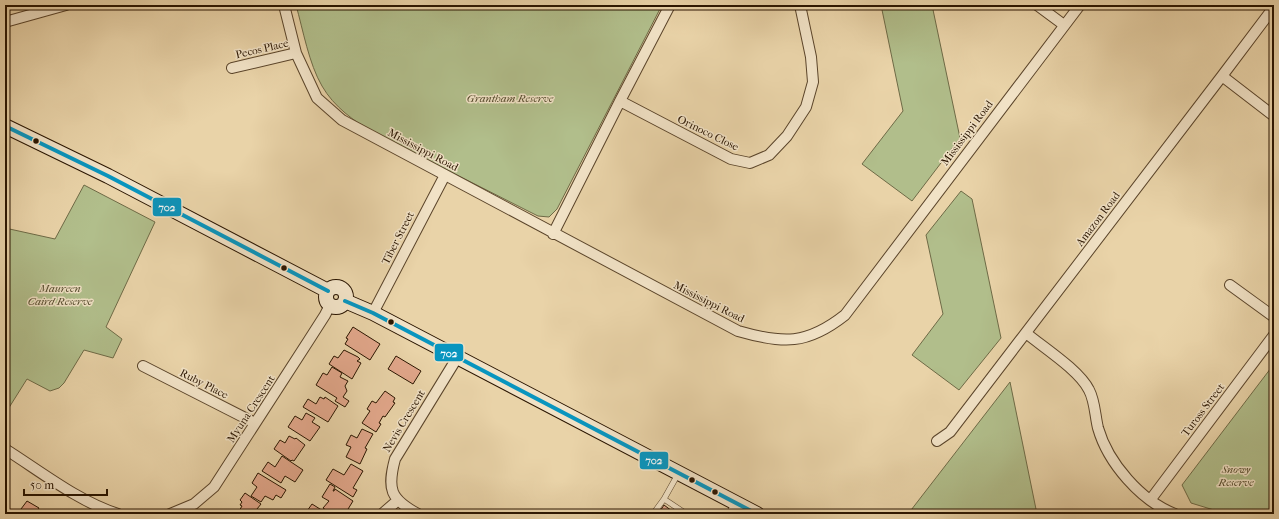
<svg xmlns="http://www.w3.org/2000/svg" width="1279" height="519" viewBox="0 0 1279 519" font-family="'IM FELL French Canon',serif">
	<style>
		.green { fill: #b1be8b; stroke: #6e6a46 }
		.building { fill: #e2a78b; stroke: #2a1500 }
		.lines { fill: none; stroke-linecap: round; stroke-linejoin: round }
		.lane-casing { stroke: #5a442a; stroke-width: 6 }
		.street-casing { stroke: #5a442a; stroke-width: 12 }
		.secondary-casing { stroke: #2a1500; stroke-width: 16 }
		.lane { stroke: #f1e2c6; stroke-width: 5 }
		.street { stroke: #f1e2c6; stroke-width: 10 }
		.secondary { stroke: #f1e2c6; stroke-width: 14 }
		.bus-1-casing { stroke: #f1e2c6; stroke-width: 7 }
		.bus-1 { stroke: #0895bf; stroke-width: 4 }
		.bus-dot { fill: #2a1500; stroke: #f1e2c6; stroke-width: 1.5 }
		.labels { text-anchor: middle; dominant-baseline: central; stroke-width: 3; stroke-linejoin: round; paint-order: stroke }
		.street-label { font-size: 11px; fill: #2a1500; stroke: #f1e2c6 }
		.park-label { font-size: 11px; font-style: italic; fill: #52482a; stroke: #f1e2c6 }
		.line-badge { stroke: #f1e2c6; stroke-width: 1.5 }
		.badge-label { font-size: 11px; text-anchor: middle; font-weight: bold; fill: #fff }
	</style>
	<rect width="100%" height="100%" fill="#e9d3a8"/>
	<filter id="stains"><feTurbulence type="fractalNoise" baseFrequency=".005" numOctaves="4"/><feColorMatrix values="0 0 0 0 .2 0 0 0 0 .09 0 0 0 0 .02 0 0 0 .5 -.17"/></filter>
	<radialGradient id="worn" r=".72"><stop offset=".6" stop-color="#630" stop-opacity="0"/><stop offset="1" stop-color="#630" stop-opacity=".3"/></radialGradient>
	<!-- green -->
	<path class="green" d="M296,5H662L557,209L549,217L538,216L526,210L374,133C354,121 334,107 322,86C309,64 303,30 296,5Z
		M881,5H932L960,138L912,201L862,164L903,111Z
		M84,185L155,222L106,327L122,339L113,358L84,350L64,383L59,388L50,391L27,379L5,414V228L55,239Z
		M961,191L972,199L1001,338L959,390L912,355L943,314L926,235Z
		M1274,364V514H1227L1191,503L1182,485Z
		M1010,382L1037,514H908Z"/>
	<!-- building -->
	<path class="building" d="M353,327L380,344L370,360L345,344L348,339L346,338Z
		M344,350L358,357L360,359L357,361L361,363L352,379L329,364L334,356L338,358Z
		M396,356L421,371L413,384L388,369Z
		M332,367L342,373L340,377L348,381L345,386L347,391L343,397L349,401L345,407L335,401L337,398L316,385L323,373L327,375Z
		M385,391L395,398L393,402L395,403L385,417L383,416L379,423L381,424L376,432L362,423L370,411L367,409L372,401L376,403Z
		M320,397L324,399L325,397L338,406L328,422L303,407L308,399L316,404Z
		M306,413L315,418L312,422L320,427L310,441L288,427L295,416L302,420Z
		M362,429L373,434L365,448L367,449L360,464L346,457L351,447L346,445L351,435L357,438Z
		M289,436L295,439L296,438L305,445L294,461L292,460L291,461L274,449L280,440L285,443Z
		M282,456L303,470L295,482L285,476L281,483L262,471L268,462L275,467Z
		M351,464L363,471L353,488L357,490L353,497L326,480L333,469L344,475Z
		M258,473L286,490L281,498L276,495L273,500L265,496L261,502L251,496L257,487L252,483Z
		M330,484L335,487L333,491H334L335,489L353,501L345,514H332L323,508L329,501L322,497Z
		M245,493L261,504L257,509L261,512L260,514H244L239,511L242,506L240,505L242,502L240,500Z
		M27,501L39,508L35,514H9L11,510L18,513Z
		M312,504L328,514H311L307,511Z
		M664,505L676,514H658Z"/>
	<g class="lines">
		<defs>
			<path id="lane" d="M664,499L685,513L689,514
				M653,514L664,499L678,474
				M728,514L735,504"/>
			<path id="street" d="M284,5L296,53L317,98L342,120L738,331C783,344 807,345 845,315L1080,5
				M1037,5L1064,25
				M5,22L66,5
				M232,68L296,53
				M1222,76L1274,116
				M620,101L731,159L750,163L769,155L787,136L806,107L813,82L811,57L800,5
				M553,234L620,101L670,5
				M1230,285L1274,317
				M373,313L445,175
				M1026,333C1044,348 1079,370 1089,390C1095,401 1095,416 1098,428C1108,463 1141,501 1175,514
				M143,366L255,423
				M937,441L950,432L1222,76L1274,7
				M5,449C40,471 79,502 118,514
				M1151,499L1274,335
				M170,514L194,504L214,487L309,340L325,315L330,305
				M382,514L397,501
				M418,514C390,499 387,489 395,459L457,358"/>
			<path id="secondary" d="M5,126L108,176L328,291
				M326 297a10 10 0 1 1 20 0a10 10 0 1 1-20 0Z
				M345,301L373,313L757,514"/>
		</defs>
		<!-- lane casing -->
		<use href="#lane" class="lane-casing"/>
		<!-- street casing -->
		<use href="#street" class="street-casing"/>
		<!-- secondary casing -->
		<use href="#secondary" class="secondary-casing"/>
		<!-- lane -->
		<use href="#lane" class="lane"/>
		<!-- street -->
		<use href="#street" class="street"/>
		<!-- secondary -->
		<use href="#secondary" class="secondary"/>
		<defs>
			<path id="bus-1" d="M5,126L108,176L328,291
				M345,301L373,313L757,514"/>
		</defs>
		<!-- bus-1 casing -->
		<use href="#bus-1" class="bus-1-casing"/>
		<!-- bus-1 -->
		<use href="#bus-1" class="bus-1"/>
	</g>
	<!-- markers -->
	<g class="bus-dot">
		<circle cx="36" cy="141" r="3.5"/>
		<circle cx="284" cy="268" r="3.5"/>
		<circle cx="391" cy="322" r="3.5"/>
		<circle cx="692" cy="480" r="3.5"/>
		<circle cx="715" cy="492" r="3.5"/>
	</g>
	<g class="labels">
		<!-- street labels -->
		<g class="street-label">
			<text transform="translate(262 49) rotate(-13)">Pecos Place</text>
			<text transform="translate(708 133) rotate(26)">Orinoco Close</text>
			<text transform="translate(967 133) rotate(-53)">Mississippi Road</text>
			<text transform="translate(423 150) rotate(28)">Mississippi Road</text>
			<text transform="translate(1098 219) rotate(-53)">Amazon Road</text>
			<text transform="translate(398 238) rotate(-63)">Tiber Street</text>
			<text transform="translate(709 302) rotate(27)">Mississippi Road</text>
			<text transform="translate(204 384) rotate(27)">Ruby Place</text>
			<text transform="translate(251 409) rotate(-57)">Myuna Crescent</text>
			<text transform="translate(1203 410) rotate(-53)">Tuross Street</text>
			<text transform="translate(404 421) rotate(-59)">Nevis Crescent</text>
		</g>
		<!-- park labels -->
		<g class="park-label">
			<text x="510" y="98">Grantham Reserve</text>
			<text x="60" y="288">Maureen<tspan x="60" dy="13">Caird Reserve</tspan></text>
			<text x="1236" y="469">Snowy<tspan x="1236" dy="13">Reserve</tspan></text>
		</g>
	</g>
	<g class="line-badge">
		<rect x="152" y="197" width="30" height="20" rx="4" fill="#0895bf"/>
		<rect x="434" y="343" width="30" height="19" rx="4" fill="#0895bf"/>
		<rect x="639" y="451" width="30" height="19" rx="4" fill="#0895bf"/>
	</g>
	<g class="badge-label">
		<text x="167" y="211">702</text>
		<text x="449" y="357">702</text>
		<text x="654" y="464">702</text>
	</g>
	<!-- margin -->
	<rect width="1279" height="519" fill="none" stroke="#e9d3a8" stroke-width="20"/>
	<rect x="6" y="6" width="1267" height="507" fill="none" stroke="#2a1500" stroke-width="2"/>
	<rect x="10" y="10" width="1259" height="499" fill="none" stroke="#2a1500"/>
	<!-- scale -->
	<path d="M24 489v6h83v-6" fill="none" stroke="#2a1500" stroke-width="2"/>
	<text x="30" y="489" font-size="12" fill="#2a1500" stroke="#f1e2c6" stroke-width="3" paint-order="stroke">50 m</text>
	<rect width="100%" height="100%" filter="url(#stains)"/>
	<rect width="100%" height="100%" fill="url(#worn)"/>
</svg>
